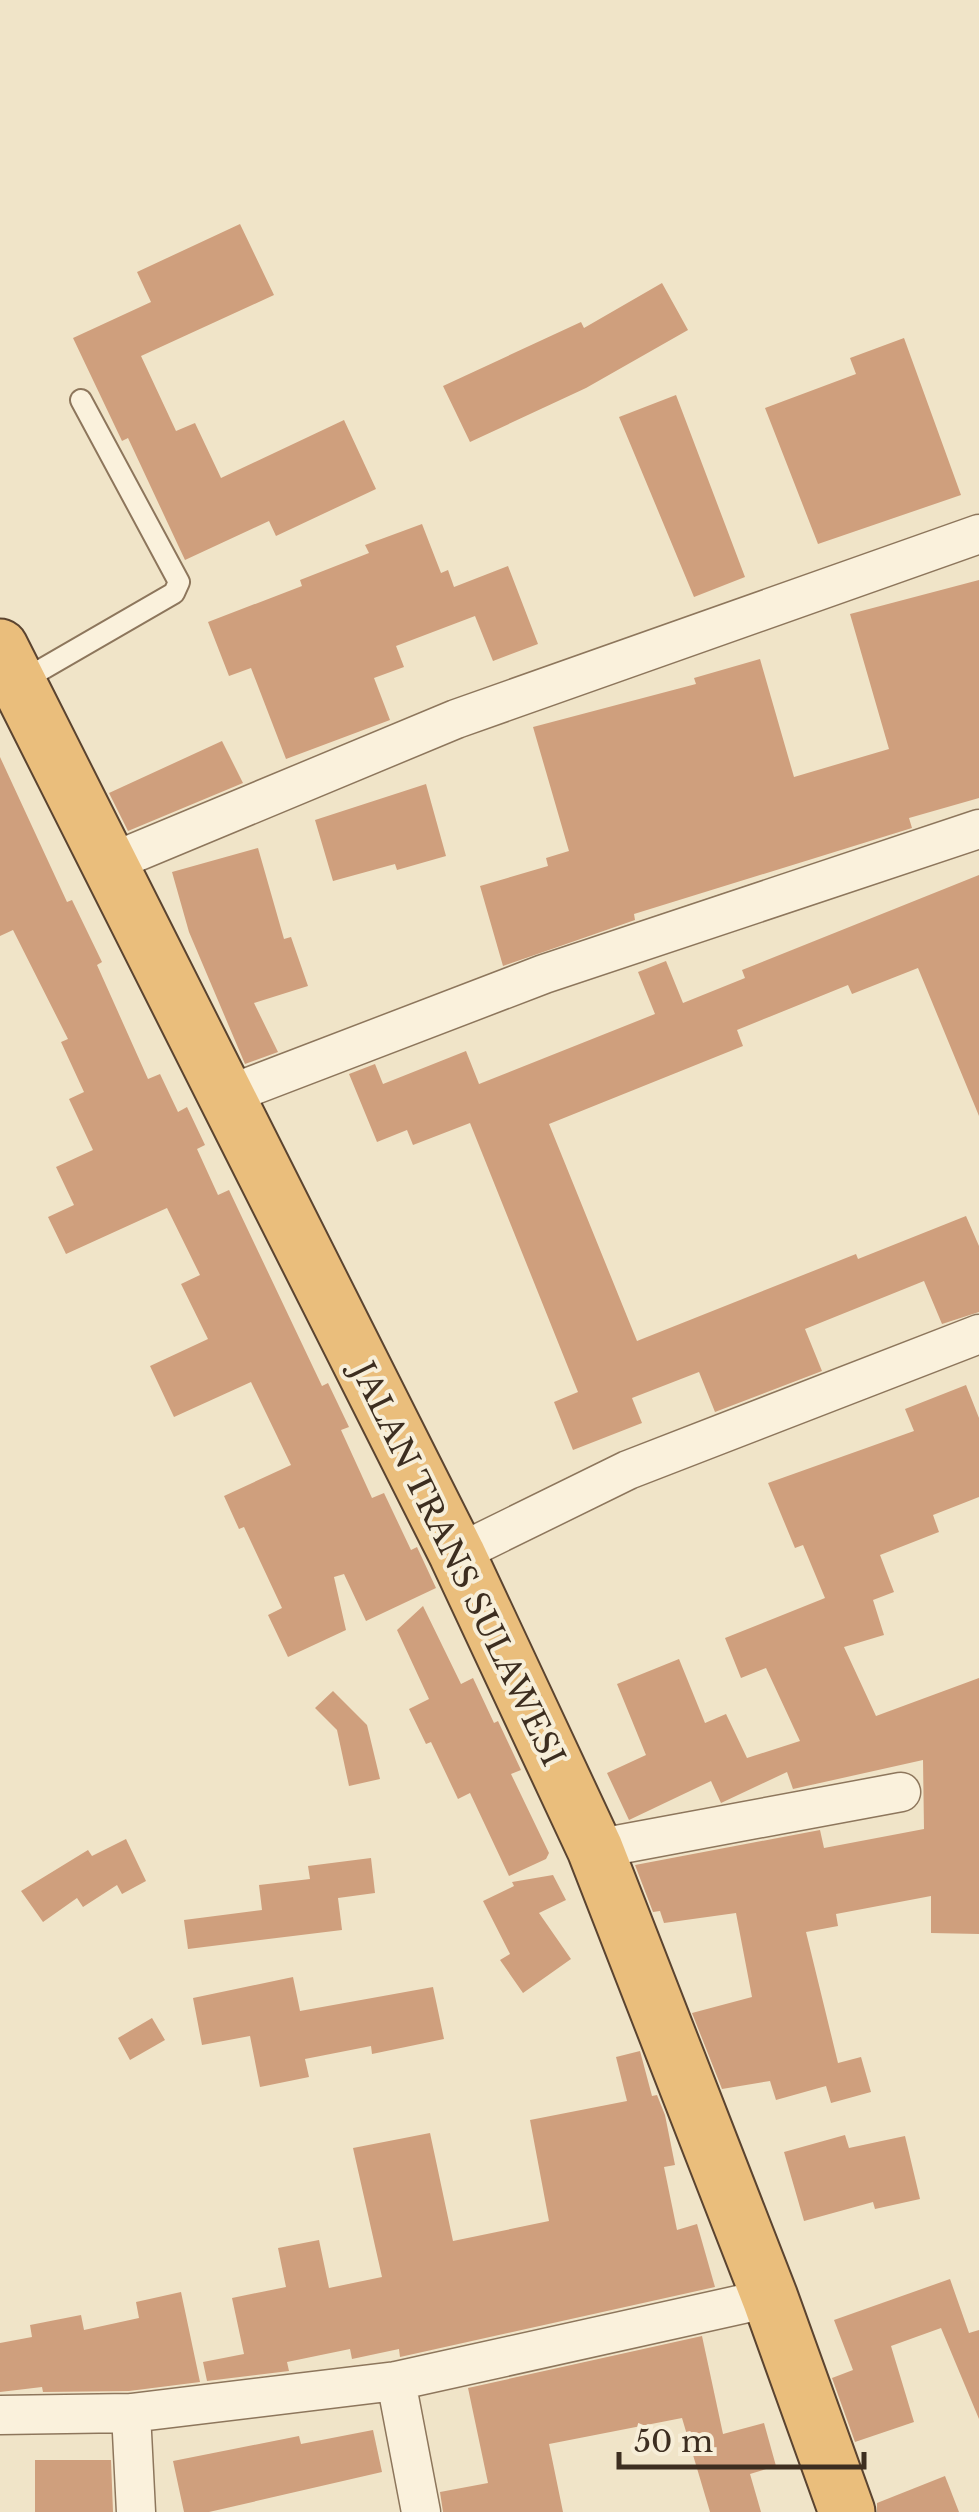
<svg xmlns="http://www.w3.org/2000/svg" width="979" height="2512" viewBox="0 0 979 2512" font-family="'Libre Baskerville',serif">
	<style>
		.building { fill: #cf9f7d }
		.lines { fill: none; stroke-linecap: round; stroke-linejoin: round }
		.service-casing { stroke: #8d765c; stroke-width: 24 }
		.minor-casing { stroke: #8d765c; stroke-width: 41 }
		.trunk-casing { stroke: #5b4430; stroke-width: 59 }
		.service { stroke: #faf1dc; stroke-width: 20 }
		.minor { stroke: #faf1dc; stroke-width: 38 }
		.trunk { stroke: #eabe7c; stroke-width: 55 }
		.labels { text-anchor: middle; dominant-baseline: central; stroke-width: 8; stroke-linejoin: round; paint-order: stroke }
		.street-label { font-size: 32px; fill: #3d2e20; stroke: #f7eed8 }
	</style>
	<rect width="100%" height="100%" fill="#f0e4c8"/>
	<!-- building -->
	<path class="building" d="M240,224L274,295L141,356L176,431L195,423L221,478L344,420L376,489L276,536L269,521L185,560L128,438L122,441L73,338L151,302L137,272Z
		M662,283L688,330L586,388L470,442L443,386L581,322L584,328Z
		M904,338L961,495L818,544L765,408L856,374L850,358Z
		M676,395L745,577L694,597L619,417Z
		M422,524L441,573L448,570L454,587L508,566L538,644L493,661L475,616L396,646L404,667L374,678L390,720L286,759L251,668L229,676L208,622L302,586L300,580L369,553L365,545Z
		M979,580V798L909,818L912,828L634,914L635,920L503,966L480,886L548,866L546,858L569,851L533,727L696,684L694,678L760,659L794,777L889,749L850,614Z
		M222,741L243,783L128,831L109,793Z
		M0,757L67,902L72,900L102,962L97,965L148,1079L160,1074L178,1112L187,1107L205,1145L197,1149L218,1195L229,1190L322,1386L328,1383L349,1427L341,1430L372,1498L384,1493L411,1550L417,1547L436,1588L366,1621L344,1574L334,1577L346,1630L288,1657L268,1615L282,1608L244,1527L239,1529L224,1496L291,1465L251,1382L174,1417L150,1366L208,1339L181,1284L200,1275L167,1208L66,1254L48,1217L74,1205L56,1167L93,1150L69,1099L84,1092L61,1042L68,1039L13,930L0,936Z
		M426,784L446,856L397,870L395,864L333,881L315,820Z
		M258,848L284,939L291,937L308,986L254,1003L278,1052L245,1064L189,932L172,872Z
		M979,875V1116L918,968L852,994L848,985L737,1030L743,1046L549,1124L637,1341L856,1254L858,1259L966,1216L979,1246V1312L942,1324L924,1281L805,1329L822,1371L715,1412L699,1372L632,1398L642,1423L573,1450L554,1402L578,1392L470,1123L413,1145L407,1130L377,1142L349,1074L375,1064L383,1084L466,1051L479,1084L655,1014L638,972L666,961L683,1003L745,978L742,970Z
		M966,1385L979,1418V1497L933,1515L939,1532L880,1555L894,1592L873,1600L884,1635L844,1647L876,1716L979,1678V1934L931,1933V1896L836,1914L838,1926L806,1932L838,2063L861,2057L871,2092L831,2103L826,2086L776,2100L770,2081L722,2089L692,2013L752,1997L736,1913L664,1923L660,1911L653,1912L635,1865L820,1830L824,1848L924,1829L923,1760L793,1789L787,1772L721,1803L711,1781L629,1820L607,1773L646,1755L617,1684L679,1659L705,1723L726,1714L747,1758L800,1741L766,1668L741,1678L725,1638L825,1598L803,1545L795,1548L768,1483L914,1431L905,1409Z
		M423,1606L461,1684L473,1678L494,1723L498,1721L521,1770L511,1774L549,1853L546,1859L509,1876L470,1793L458,1799L431,1742L426,1744L409,1709L429,1699L397,1630Z
		M333,1691L367,1725L380,1779L349,1786L337,1730L315,1708Z
		M126,1839L146,1881L122,1894L117,1885L83,1907L77,1898L43,1922L21,1891L88,1850L92,1856Z
		M371,1858L375,1893L338,1898L342,1930L188,1949L184,1920L262,1910L259,1885L310,1879L308,1866Z
		M553,1875L566,1900L539,1913L571,1959L523,1993L500,1960L510,1954L483,1901L514,1886L512,1882Z
		M293,1977L300,2011L433,1987L444,2039L372,2054L371,2046L305,2059L309,2077L260,2087L250,2036L202,2045L193,1998Z
		M152,2018L165,2040L130,2060L118,2038Z
		M640,2051L652,2096L657,2095L665,2115L675,2165L664,2167L677,2230L697,2224L715,2287L400,2357L399,2349L352,2359L350,2349L287,2362L289,2371L207,2381L203,2362L244,2354L232,2298L286,2287L278,2248L319,2240L329,2288L382,2277L353,2148L430,2133L453,2241L549,2221L530,2120L627,2101L616,2057Z
		M845,2135L849,2148L905,2136L920,2199L875,2209L873,2202L804,2221L784,2152Z
		M950,2279L969,2333L979,2330V2419L941,2328L891,2346L914,2422L855,2442L832,2378L853,2370L834,2320Z
		M181,2292L200,2382L129,2391L43,2392L42,2387L0,2392V2343L32,2337L30,2325L81,2315L84,2330L139,2318L136,2302Z
		M702,2336L723,2434L764,2423L776,2466L750,2474L761,2512H710L682,2418L549,2444L563,2512H443L440,2492L488,2483L468,2388Z
		M373,2430L382,2472L209,2512H184L173,2461L299,2436L301,2444Z
		M35,2460H111L113,2512H35Z
		M945,2476L959,2512H877V2503Z"/>
	<g class="lines">
		<defs>
			<path id="service" d="M20,682L174,593L179,582L81,400"/>
			<path id="minor" d="M110,863L456,719L979,534
				M228,1095L544,974L979,829
				M457,1554L628,1470L979,1334
				M595,1849L901,1792
				M396,2381L421,2512
				M131,2413L136,2512
				M0,2415L131,2413L396,2381L770,2298"/>
			<path id="trunk" d="M0,647L457,1554L595,1849L770,2298L847,2512"/>
		</defs>
		<!-- service casing -->
		<use href="#service" class="service-casing"/>
		<!-- minor casing -->
		<use href="#minor" class="minor-casing"/>
		<!-- trunk casing -->
		<use href="#trunk" class="trunk-casing"/>
		<!-- service -->
		<use href="#service" class="service"/>
		<!-- minor -->
		<use href="#minor" class="minor"/>
		<!-- trunk -->
		<use href="#trunk" class="trunk"/>
	</g>
	<g class="labels">
		<!-- street labels -->
		<g class="street-label">
			<text transform="translate(458 1564) rotate(64)">JALAN TRANS SULAWESI</text>
		</g>
	</g>
	<!-- scale -->
	<path d="M619 2452v15h245v-15" fill="none" stroke="#3d2e20" stroke-width="5"/>
	<text x="634" y="2452" font-size="30" fill="#3d2e20" stroke="#f7eed8" stroke-width="8" paint-order="stroke">50 m</text>
</svg>
